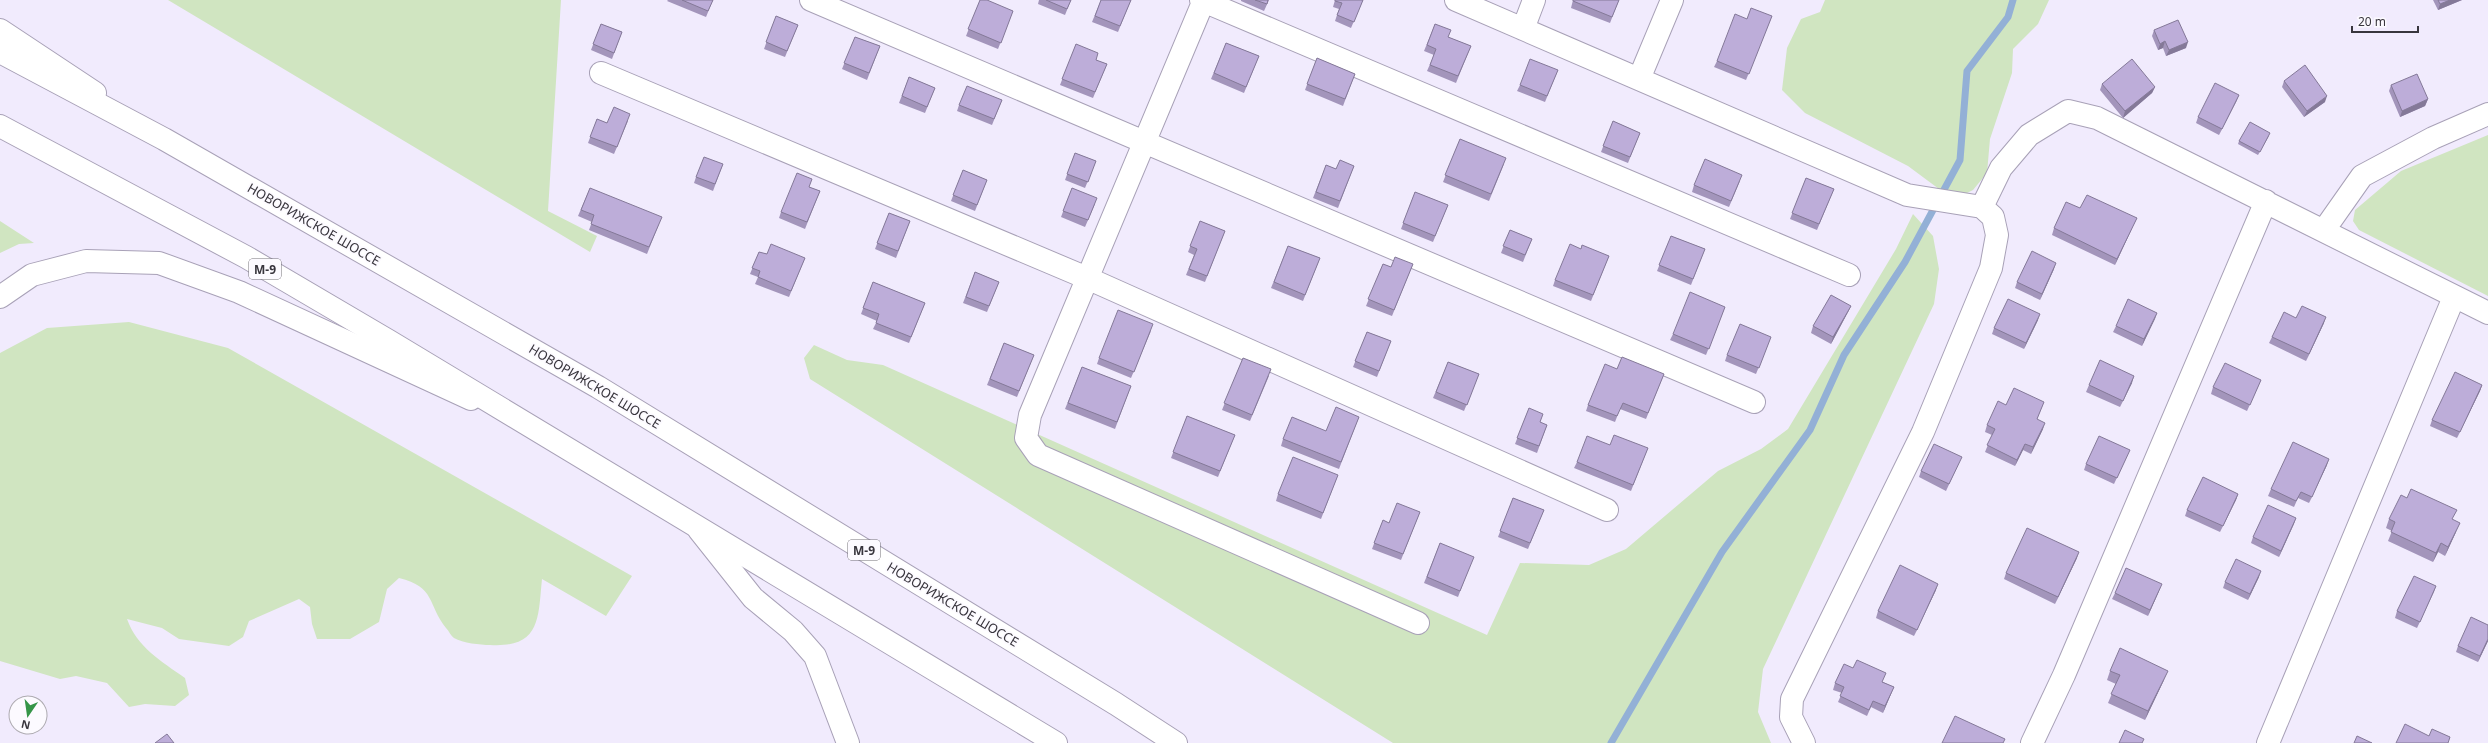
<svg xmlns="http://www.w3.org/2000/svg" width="2488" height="743" viewBox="0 0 2488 743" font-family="'Noto Sans',sans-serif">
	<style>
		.green { fill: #d0e5c1 }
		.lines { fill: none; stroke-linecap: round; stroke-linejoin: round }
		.stream { stroke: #93b0d6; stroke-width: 7 }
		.minor-casing { stroke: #a8a1b7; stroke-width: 24 }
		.major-casing { stroke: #a8a1b7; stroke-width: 24 }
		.highway-casing { stroke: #a8a1b7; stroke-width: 24 }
		.minor { stroke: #fff; stroke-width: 22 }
		.major { stroke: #fff; stroke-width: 22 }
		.highway { stroke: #fff; stroke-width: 22 }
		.wall { fill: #a395bb }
		.shaded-wall { fill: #847998 }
		.building { fill: #bdadd9; stroke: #847998 }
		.labels { text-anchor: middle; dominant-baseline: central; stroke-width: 3.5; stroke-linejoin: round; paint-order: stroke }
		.shield { fill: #fcfaff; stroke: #737077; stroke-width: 1 }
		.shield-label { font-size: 12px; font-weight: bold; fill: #38353d }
		.street-label { font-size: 13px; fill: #38353d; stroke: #fcfaff }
	</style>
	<rect width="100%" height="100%" fill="#f1ebfd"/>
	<!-- green -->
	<path class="green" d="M168,0H561L548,211L597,236L590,252Z
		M1825,0H2049L2038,24L2013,49L2012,73L1990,139L1987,173L1973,190L1963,195L1939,189L1908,166L1805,113L1782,90L1787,48L1801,19L1820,12Z
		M2488,135V296L2359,230L2353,221L2355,210L2401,171Z
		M1913,214L1933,236L1939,269L1934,304L1763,669L1758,712L1771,743H1393L810,379L804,358L814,345L847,360L883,365L1487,635L1520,563L1589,565L1626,549L1718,471L1761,449L1788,429L1896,249Z
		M0,221L34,243L19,244L0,253Z
		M129,322L228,348L632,576L606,616L542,579C538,618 541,648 490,645C480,645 463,643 454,638C451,636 449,631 446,628C427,604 436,587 399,578L387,589L379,622L350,639H317L312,624L310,607L299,599L249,621L243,637L229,646L179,639L162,628L127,619C137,647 161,661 185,678L189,695L175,706L145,704L129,707L107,683L76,676L60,679L0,661V353L47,328Z"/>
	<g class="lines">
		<!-- stream -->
		<path class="stream" d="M1611,743L1722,552L1810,430L1844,355L1905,262L1960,160L1967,71L2008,17L2013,0"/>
		<defs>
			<path id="minor" d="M811,0L1754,402
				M1201,0L1849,275
				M1204,0L1030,415L1026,438L1038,455L1418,623
				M1456,0L1907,195L1982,207L2001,168L2029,135L2068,111L2097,118L2488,313
				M1523,29L1534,0
				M601,73L1087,278L1607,510
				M1639,79L1672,0
				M2324,230L2362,176L2433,138L2488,114
				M699,530L753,598L793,631L815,656L848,743
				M1804,743L1791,717L1792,699L1923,432L1991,268L1997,235L1993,217L1982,207
				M2032,743L2064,675L2266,201
				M2268,743L2454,297"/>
			<path id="major" d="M0,30L95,93
				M0,297L32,275L86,261L159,263L239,292L471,399"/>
			<path id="highway" d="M0,52L164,139L598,387L1116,704L1176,743
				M0,126L246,257L389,341L1056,743"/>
		</defs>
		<!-- minor casing -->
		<use href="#minor" class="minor-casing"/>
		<!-- major casing -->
		<use href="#major" class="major-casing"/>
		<!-- highway casing -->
		<use href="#highway" class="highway-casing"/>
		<!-- minor -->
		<use href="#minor" class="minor"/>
		<!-- major -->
		<use href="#major" class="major"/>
		<!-- highway -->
		<use href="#highway" class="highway"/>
	</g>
	<!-- wall -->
	<path class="wall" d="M668,0H713L706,17L667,1Z
		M980,0L1013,11L998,49L966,36Z
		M1039,0H1071L1065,15L1038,4Z
		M1101,0H1131L1118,32L1092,22Z
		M1241,0H1269L1264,11L1241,1Z
		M1335,0H1363L1351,28L1335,21L1339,9L1333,7Z
		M1573,0H1619L1610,23L1571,8Z
		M2433,0H2462L2438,10Z
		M776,16L798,25L785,57L764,49Z
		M1772,16L1746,80L1714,67L1717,61L1747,19Z
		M601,24L622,32L612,59L591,50Z
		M1435,24L1448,37L1471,46L1456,83L1427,71L1434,55L1424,51Z
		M2154,30L2186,48L2166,56L2163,48L2158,50L2152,36Z
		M855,37L880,46L867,80L842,69Z
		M1226,43L1259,56L1244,93L1211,79Z
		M1076,44L1096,60L1107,64L1093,98L1060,85Z
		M1317,58L1355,74L1343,106L1305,90Z
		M1558,70L1545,102L1517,91L1520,85Z
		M909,77L935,88L925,113L899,103Z
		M2284,81L2325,102L2304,117L2282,87Z
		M2102,84L2155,87L2152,93L2123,118L2100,90Z
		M2391,85L2428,99L2425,106L2400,117L2389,91Z
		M2239,95L2236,102L2219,135L2196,123L2198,117Z
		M1002,100L992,125L957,111L959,105Z
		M597,119L607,123L628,121L614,154L588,143Z
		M1613,121L1640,133L1628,163L1601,152Z
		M2269,136L2258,155L2238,144L2239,141Z
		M1460,139L1504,164L1489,201L1443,182Z
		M1075,153L1096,161L1085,188L1065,180Z
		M723,164L713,191L694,183L696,177Z
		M1326,165L1336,169L1354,166L1338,208L1313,198Z
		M963,170L987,180L975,211L951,201Z
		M1806,178L1834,189L1817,230L1790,219Z
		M1740,181L1729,207L1692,192L1694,185Z
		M809,187L820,191L805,229L779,218L781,212Z
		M590,188L659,224L647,254L589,230L592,222L578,216Z
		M1072,188L1095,204L1085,227L1061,217Z
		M1415,192L1448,205L1433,242L1401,229Z
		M2080,208L2137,218L2134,224L2115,265L2052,235L2054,228Z
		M889,213L910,221L896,258L875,249Z
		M1200,221L1225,231L1205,282L1186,275L1194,255L1188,252Z
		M1510,230L1532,239L1523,262L1501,253Z
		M1671,236L1705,249L1691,285L1657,271Z
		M1288,246L1320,258L1303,301L1271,288Z
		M1581,249L1609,256L1591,301L1553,286L1555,280Z
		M759,252L767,254L805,258L789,297L755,284L758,277L750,274Z
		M1383,264L1391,267L1413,264L1392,316L1366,306Z
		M2054,269L2040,300L2015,288L2017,282Z
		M975,272L999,282L987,312L963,303Z
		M873,282L925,303L909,343L873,329L877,321L861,314Z
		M1851,306L1848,312L1831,344L1811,333L1813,326Z
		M1725,307L1706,355L1670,340L1673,334Z
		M2157,313L2142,346L2113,332L2116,326Z
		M2296,318L2324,323L2306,361L2269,343L2272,337Z
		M2038,320L2024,349L1992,334L1994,328Z
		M1151,331L1131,378L1097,364L1099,358Z
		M1367,332L1391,341L1377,377L1353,367Z
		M1771,337L1756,374L1725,361L1727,355Z
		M1004,343L1034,355L1017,397L987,385Z
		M1243,358L1269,376L1250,421L1222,410Z
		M1448,362L1479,374L1464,411L1433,398Z
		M1082,367L1131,386L1115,429L1065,409Z
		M1617,369L1664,374L1646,419L1620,409L1615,422L1586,411L1588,405Z
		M2261,380L2247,411L2211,394L2213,387Z
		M2132,383L2120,407L2086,392L2089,385Z
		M2482,385L2480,391L2457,438L2430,426L2432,420Z
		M2044,402L2037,419L2043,429L2031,454L2023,450L2015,466L1985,452L1992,435L1985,432L1987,425L2006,405Z
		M1529,408L1540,422L1547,425L1537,453L1515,444Z
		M1187,416L1235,435L1218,477L1171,458Z
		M1359,417L1339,469L1281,446L1283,439L1326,431Z
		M1610,445L1648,448L1631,491L1574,468L1577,462Z
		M2127,456L2114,484L2084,470L2086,464Z
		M1959,463L1946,491L1919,477L1921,471Z
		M2327,465L2309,503L2298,498L2294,507L2268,496L2271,489Z
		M1338,475L1321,519L1276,501L1278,494Z
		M2238,494L2236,500L2220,532L2185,516L2187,510Z
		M1513,498L1544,510L1528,549L1498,537Z
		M1420,512L1401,560L1372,549L1383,520L1389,523Z
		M2296,518L2279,557L2251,543L2253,537Z
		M2389,519L2453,520L2456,532L2445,556L2438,552L2433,562L2388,541L2392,531L2386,528Z
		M1440,543L1471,563L1458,597L1424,583Z
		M2077,558L2055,604L2004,579L2006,573Z
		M2259,577L2248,600L2223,588L2225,582Z
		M2436,586L2434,592L2417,628L2395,618L2397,611Z
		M1936,590L1914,636L1876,618L1878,611Z
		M2159,591L2148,616L2112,599L2115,593Z
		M2488,641L2478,662L2456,652L2458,646Z
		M2110,671L2164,680L2145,720L2108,703L2116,684L2107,680Z
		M1883,682L1894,687L1883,713L1871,707L1867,716L1838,702L1842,693L1833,690L1835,683Z"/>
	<!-- shaded-wall -->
	<path class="shaded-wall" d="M2450,0H2462L2438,10L2440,4Z
		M2165,41L2163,48L2158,50L2160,44Z
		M2188,42L2186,48L2166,56L2169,50Z
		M2155,87L2152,93L2123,118L2125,111Z
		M2239,95L2236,102L2219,135Z
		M2327,96L2325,102L2304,117L2307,111Z
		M2428,99L2425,106L2400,117L2402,111Z
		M2137,218L2134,224L2115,265L2117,259Z
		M2056,263L2054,269L2040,300L2042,294Z
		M1851,306L1848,312L1831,344L1833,337Z
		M2157,313L2155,319L2142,346L2144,339Z
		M2040,314L2038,320L2024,349L2026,343Z
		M2326,317L2324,323L2306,361L2309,354Z
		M2134,376L2132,383L2120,407L2123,401Z
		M2482,385L2480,391L2457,438L2460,432Z
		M2045,423L2043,429L2031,454L2033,447Z
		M2025,444L2023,450L2015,466L2017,460Z
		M2329,459L2327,465L2309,503L2312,497Z
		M2238,494L2236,500L2220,532L2223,526Z
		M2296,518L2294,524L2279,557L2281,551Z
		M2460,523L2456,532L2445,556L2448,547Z
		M2441,543L2438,552L2433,562L2436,553Z
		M2079,552L2077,558L2055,604L2058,597Z
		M2261,571L2259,577L2248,600L2250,594Z
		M1938,584L1936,590L1914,636L1917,630Z
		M2162,584L2159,591L2148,616L2150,610Z
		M2488,639V641L2478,662L2480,656Z
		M2168,671L2164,680L2145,720L2148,711Z
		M1894,687L1891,694L1883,713L1885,706Z"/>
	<!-- building -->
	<path class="building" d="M682,0H713L708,11Z
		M980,0H987L1013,11L1001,43L968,29Z
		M1046,0H1071L1067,9Z
		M1101,0H1131L1120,26L1095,16Z
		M1255,0H1268L1267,4Z
		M1335,0H1363L1354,22L1337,15L1342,3L1335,1Z
		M1573,0H1619L1612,17L1573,1Z
		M2438,0H2450L2440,4Z
		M1751,8L1772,16L1749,74L1717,61L1735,14L1747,19Z
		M776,16L798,25L787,51L766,42Z
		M2178,20L2188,42L2169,50L2165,41L2160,44L2154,30Z
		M601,24L622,32L614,53L593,44Z
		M1435,24L1451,30L1448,37L1471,46L1458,76L1430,65L1436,49L1427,45Z
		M855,37L880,46L869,73L844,63Z
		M1226,43L1259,56L1246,87L1214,73Z
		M1076,44L1098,53L1096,60L1107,64L1095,92L1062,79Z
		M1317,58L1355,74L1345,99L1307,84Z
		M1530,59L1558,70L1547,96L1520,85Z
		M2132,59L2155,87L2125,111L2102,84Z
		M2305,65L2327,96L2307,111L2284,81Z
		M2417,74L2428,99L2402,111L2391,85Z
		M909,77L935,88L927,107L902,96Z
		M2215,83L2239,95L2222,129L2198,117Z
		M967,86L1002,100L994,119L959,105Z
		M614,107L630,114L617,147L590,137L597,119L607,123Z
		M1613,121L1640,133L1630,157L1603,146Z
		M2250,122L2270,133L2260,152L2239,141Z
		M1460,139L1506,158L1491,194L1445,175Z
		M1075,153L1096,161L1088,182L1067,174Z
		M704,157L723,164L715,184L696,177Z
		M1705,159L1742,175L1731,201L1694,185Z
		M1340,160L1354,166L1340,201L1316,192L1326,165L1336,169Z
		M963,170L987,180L977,205L953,195Z
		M797,173L812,179L809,187L820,191L807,222L781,212Z
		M1806,178L1834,189L1819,224L1792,213Z
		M590,188L662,217L649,247L591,224L594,215L581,210Z
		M1072,188L1097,198L1088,220L1063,211Z
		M1415,192L1448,205L1435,236L1403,223Z
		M2087,195L2137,218L2117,259L2054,228L2066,202L2080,208Z
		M889,213L910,221L898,251L877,243Z
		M1200,221L1225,231L1207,276L1189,269L1197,249L1190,246Z
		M1510,230L1532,239L1525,255L1503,246Z
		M1671,236L1705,249L1693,279L1659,265Z
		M771,244L805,258L791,291L758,277L760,271L752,268L759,252L767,254Z
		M1570,244L1581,249L1582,245L1609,256L1593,295L1555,280Z
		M1288,246L1320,258L1305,295L1274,282Z
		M2032,251L2056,263L2042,294L2017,282Z
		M1395,257L1413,264L1394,310L1368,299L1383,264L1391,267Z
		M975,272L999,282L989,306L966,297Z
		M873,282L925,303L911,337L876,323L879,314L863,308Z
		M1690,292L1725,307L1709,349L1673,334Z
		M1831,295L1851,306L1833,337L1813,326Z
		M2008,299L2040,314L2026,343L1994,328Z
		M2128,299L2157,313L2144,339L2116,326Z
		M2302,306L2326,317L2309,354L2272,337L2284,312L2296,318Z
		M1118,310L1153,324L1134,372L1099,358Z
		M1740,324L1771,337L1759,368L1727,355Z
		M1367,332L1391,341L1379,371L1355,361Z
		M1004,343L1034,355L1019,391L990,379Z
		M1622,357L1664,374L1648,413L1623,403L1617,416L1588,405L1605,364L1617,369Z
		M1243,358L1271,369L1252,415L1224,403Z
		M2100,360L2134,376L2123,401L2089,385Z
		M1448,362L1479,374L1467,405L1436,392Z
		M2225,363L2261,380L2250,405L2213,387Z
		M1082,367L1131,386L1117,422L1068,403Z
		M2455,372L2482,385L2460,432L2432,420Z
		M2014,388L2044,402L2037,419L2045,423L2033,447L2025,444L2017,460L1987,445L1995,429L1987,425L1998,401L2006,405Z
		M1336,407L1359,417L1341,462L1283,439L1292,417L1326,431Z
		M1529,408L1543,414L1540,422L1547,425L1539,446L1517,438Z
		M1187,416L1235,435L1220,471L1173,452Z
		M1614,435L1648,448L1633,485L1577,462L1587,436L1610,445Z
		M2099,436L2130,450L2117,478L2086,464Z
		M2293,442L2329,459L2312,497L2301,492L2296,501L2271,489Z
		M1934,444L1962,457L1949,484L1921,471Z
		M1293,457L1338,475L1323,513L1278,494Z
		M2203,477L2238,494L2223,526L2187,510Z
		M2411,489L2457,510L2452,519L2460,523L2448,547L2441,543L2436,553L2391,532L2395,522L2389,519L2401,495L2407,498Z
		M1513,498L1544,510L1530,543L1500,531Z
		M1397,503L1420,512L1403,554L1374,543L1383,520L1389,523Z
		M2268,505L2296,518L2281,551L2253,537Z
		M2027,528L2079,552L2058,597L2006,573Z
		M1440,543L1474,557L1460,591L1427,577Z
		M2236,559L2261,571L2250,594L2225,582Z
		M1900,565L1938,584L1917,630L1878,611Z
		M2126,568L2162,584L2150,610L2115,593Z
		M2414,576L2436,586L2420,622L2397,611Z
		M2471,617L2488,625V639L2480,656L2458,646Z
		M2120,648L2168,671L2148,711L2111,694L2120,675L2110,671Z
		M1857,660L1886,673L1882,682L1894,687L1885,706L1873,701L1869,710L1840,696L1844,687L1835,683L1844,664L1853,668Z
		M1955,716L2005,739L2003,743H1942Z
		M2405,724L2429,736L2432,729L2450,737L2448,743H2396Z
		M2125,730L2144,739L2142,743H2119Z
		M167,734L174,743H155Z
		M2357,736L2372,743H2354Z"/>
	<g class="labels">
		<!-- shield labels -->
		<g class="shield">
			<rect x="249" y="259" width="32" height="20" rx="3"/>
			<rect x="848" y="540" width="32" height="20" rx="3"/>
		</g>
		<g class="shield-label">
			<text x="265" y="269">М-9</text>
			<text x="864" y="550">М-9</text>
		</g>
		<!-- street labels -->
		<g class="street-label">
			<text transform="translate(314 224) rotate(30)">НОВОРИЖСКОЕ ШОССЕ</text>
			<text transform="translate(595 386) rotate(31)">НОВОРИЖСКОЕ ШОССЕ</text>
			<text transform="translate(953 604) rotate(31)">НОВОРИЖСКОЕ ШОССЕ</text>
		</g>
	</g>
	<!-- north arrow -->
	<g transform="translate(28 715) rotate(193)"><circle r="19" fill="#fcfaff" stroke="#aeabb1"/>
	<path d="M0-3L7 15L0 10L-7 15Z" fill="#359548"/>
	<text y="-6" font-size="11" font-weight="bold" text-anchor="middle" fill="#38353d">N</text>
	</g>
	<!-- scale -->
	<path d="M2352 26v6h66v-6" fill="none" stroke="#38353d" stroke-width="2"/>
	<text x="2358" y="26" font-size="12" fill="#38353d" stroke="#fcfaff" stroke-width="3" paint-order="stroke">20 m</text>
</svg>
